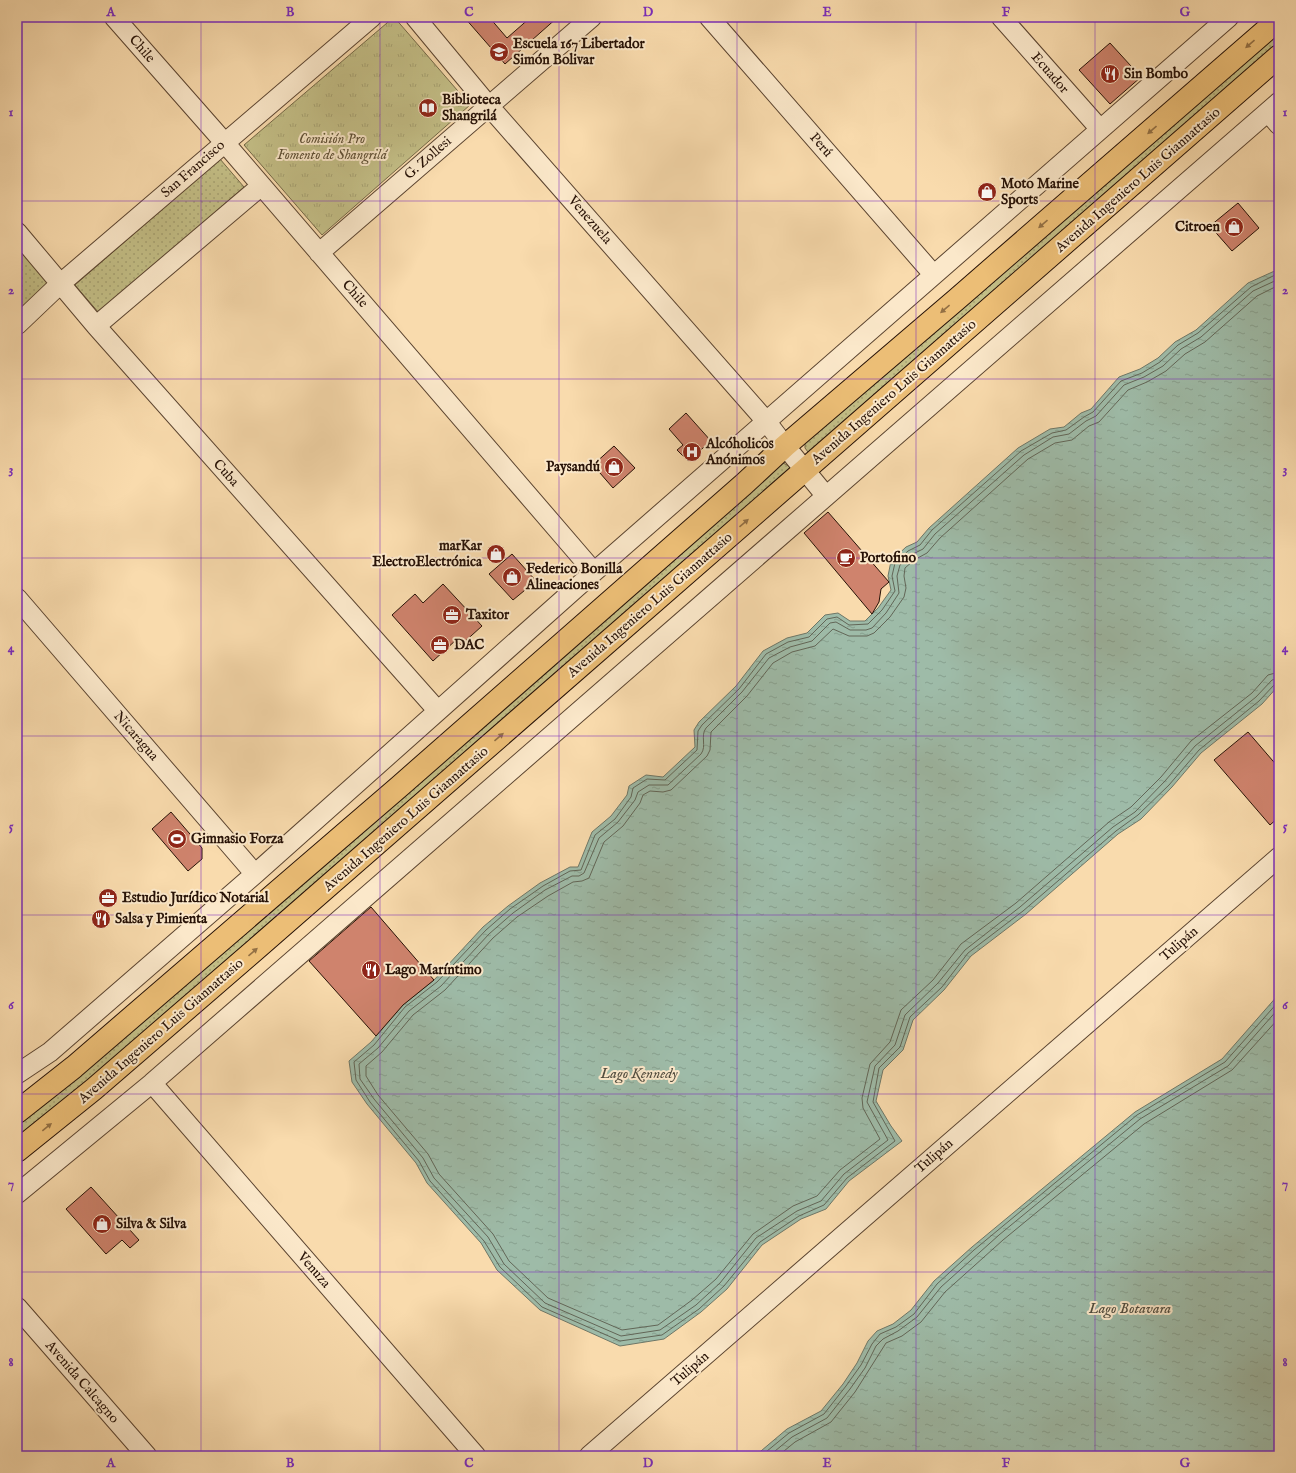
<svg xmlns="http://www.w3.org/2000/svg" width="1296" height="1473" viewBox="0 0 1296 1473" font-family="'IM FELL English',serif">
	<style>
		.grass { fill: url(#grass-dots); stroke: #746846 }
		.park { fill: url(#park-tufts); stroke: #746846 }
		.water { fill: url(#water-ripples); stroke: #6e7767 }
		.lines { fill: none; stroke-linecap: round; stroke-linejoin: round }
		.shore { stroke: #626657; stroke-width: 1 }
		.building { fill: #cf836d; stroke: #261106 }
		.minor-casing { stroke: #5b4430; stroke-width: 21 }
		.major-casing { stroke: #261106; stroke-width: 24 }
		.minor { stroke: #fbe8ca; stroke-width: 19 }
		.major { stroke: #ecbe76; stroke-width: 22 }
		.oneway { fill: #937044 }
		.grid { fill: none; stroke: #7b2cbf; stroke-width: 1; stroke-opacity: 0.55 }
		.labels { text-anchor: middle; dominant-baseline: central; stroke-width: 4; stroke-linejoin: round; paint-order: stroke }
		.poi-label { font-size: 14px; font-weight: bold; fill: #261106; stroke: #fbe8ca; text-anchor: start }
		.street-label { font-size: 14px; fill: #261106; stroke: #fbe8ca }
		.park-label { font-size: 14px; font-style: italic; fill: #5d4e33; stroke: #fbe8ca }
		.water-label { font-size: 15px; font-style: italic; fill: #504c3f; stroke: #fbe8ca }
		.neatline { fill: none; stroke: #7b2cbf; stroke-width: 1.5 }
		.grid-label { font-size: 13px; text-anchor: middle; font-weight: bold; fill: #7b2cbf }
	</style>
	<defs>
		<pattern id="grass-dots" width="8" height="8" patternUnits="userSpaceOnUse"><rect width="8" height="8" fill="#c3be86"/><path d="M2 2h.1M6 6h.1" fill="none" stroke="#a7a272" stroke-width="1.8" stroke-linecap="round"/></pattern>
		<pattern id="park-tufts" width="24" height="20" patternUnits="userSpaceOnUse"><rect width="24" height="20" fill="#c3be86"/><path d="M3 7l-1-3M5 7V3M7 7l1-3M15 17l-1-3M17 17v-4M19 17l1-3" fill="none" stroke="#a7a272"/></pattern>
		<pattern id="water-ripples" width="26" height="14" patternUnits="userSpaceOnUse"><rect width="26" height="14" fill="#9ebba8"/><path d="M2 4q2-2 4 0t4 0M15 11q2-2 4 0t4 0" fill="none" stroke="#88a08f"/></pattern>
	</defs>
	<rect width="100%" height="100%" fill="#f9dbad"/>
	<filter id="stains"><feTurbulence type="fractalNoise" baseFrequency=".005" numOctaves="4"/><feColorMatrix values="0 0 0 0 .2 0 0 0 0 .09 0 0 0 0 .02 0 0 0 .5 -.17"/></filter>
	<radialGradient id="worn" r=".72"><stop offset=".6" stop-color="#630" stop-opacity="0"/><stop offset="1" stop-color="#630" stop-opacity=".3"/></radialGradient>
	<!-- grass -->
	<path class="grass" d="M1279,29V45L813,453L808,452L805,448V443Z
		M220,159L244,187L99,313L75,285Z
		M17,246L47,281L45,288L17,313Z
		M781,462L787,465L790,468L250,943L17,1140V1123L43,1104Z"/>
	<!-- park -->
	<path class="park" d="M394,17L470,105L322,235L244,145Z"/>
	<!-- water -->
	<path class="water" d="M1279,269V685L1262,704L1201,753L1172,787L1141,819L1118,834L1026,914L971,956L944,990L913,1020L903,1050L883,1070L876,1101L891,1126L902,1141L849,1181L826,1209L801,1219L762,1245L727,1289L701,1312L664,1339L620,1346L540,1310L497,1270L481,1243L427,1183L416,1163L367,1104L352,1082L349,1061L371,1042L403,1005L434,980L483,927L508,906L540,883L570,867H578L592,832L611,816L627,795L629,786L646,775L663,777L695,747L694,730L699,722L736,686L763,651L787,638L807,633L825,615L838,613L850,621H865L878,608L891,590L888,576L891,561L906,547L917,542L929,528L1018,448L1050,429L1064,427L1081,413L1091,409L1119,377L1140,369L1158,358L1175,342L1196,330L1248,283Z
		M1279,994V1456H755L787,1429L821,1411L843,1384L857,1363L868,1341L877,1331L893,1324L911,1310L934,1281L972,1247L1135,1112L1222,1059Z"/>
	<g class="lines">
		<!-- shore -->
		<path class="shore" d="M1279,273L1251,287L1198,333L1178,345L1160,362L1142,373L1121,381L1093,412L1084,417L1066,430L1052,433L1021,451L932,530L920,545L908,551L895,563L892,576L895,591L882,610L868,624L849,625L837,617L827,619L809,637L788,642L766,654L739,689L702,725L698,731L697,750L665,780L647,779L633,788L631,797L615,819L595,835L581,870L570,871L543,886L510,909L486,930L437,982L405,1007L374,1045L354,1062L356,1080L370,1102L419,1161L430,1181L484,1241L500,1267L542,1307L620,1341L662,1335L699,1309L724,1286L760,1242L799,1216L824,1205L847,1178L895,1141L873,1102L879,1068L900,1047L910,1017L942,987L968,953L1023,911L1116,831L1138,815L1169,785L1199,750L1259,701L1275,684L1279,683
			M1279,279L1253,291L1201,337L1181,349L1163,366L1144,377L1124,385L1096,416L1086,421L1069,434L1053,437L1024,455L935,534L923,549L911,555L900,565L897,576L899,593L886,613L872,628L866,630H850L836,622L830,623L812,641L790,647L769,658L742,692L706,728C700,736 707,746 701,754L668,785H649L638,792L635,800L618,822L599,838L584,873L579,876H572L545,890L513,913L489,934L441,986L409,1011L378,1048L359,1064L360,1079L374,1099L423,1158L434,1178L488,1237L504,1264L545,1303L621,1336L660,1330L696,1305L720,1283L756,1238L797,1211L821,1201L844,1174L888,1140L867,1102L875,1066L895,1045L905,1015L938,983L965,950L1020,907L1113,827L1135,812L1165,781L1195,746L1256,697L1272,680L1279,678
			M1279,285L1257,296L1205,342L1185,354L1166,371L1147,382L1128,390L1099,422L1089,426L1072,440L1055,443L1028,459L940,538L927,553L914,560L905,568L904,576L906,588L904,597L890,617L874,633L867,636H849L833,629L815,646L792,652L773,663L747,696L711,732L710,750L707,756L671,790L663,792L650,791L643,795L640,803L623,826L604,842L589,878L582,881L573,882L548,896L517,917L493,938L445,990L413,1015L382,1052L366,1066V1076L378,1095L428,1154L439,1174L493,1234L509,1261L548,1298L622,1330L658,1325L692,1300L716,1279L753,1234L793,1206L817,1196L840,1170L880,1139L863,1108L862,1098L870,1064L890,1042L901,1010L933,980L961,944L1016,903L1109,822L1131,807L1161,777L1191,741L1252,693L1268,675L1279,672
			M761,1456L789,1433L824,1414L846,1386L861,1365L872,1344L880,1334L896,1327L914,1314L937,1284L974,1250L1137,1115L1225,1062L1279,1001
			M769,1456L792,1437L827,1418L850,1389L865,1368L876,1346L883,1339L898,1331L917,1317L941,1287L999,1235L1140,1119L1228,1066L1279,1008
			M778,1456L795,1442L831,1422L855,1392L886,1343L902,1336L921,1322L945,1292L1003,1240L1144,1124L1232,1070L1279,1018"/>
	</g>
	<!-- building -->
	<path class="building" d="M464,17H489L507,38L531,17H558L505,64Z
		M1110,43L1141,77L1110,104L1079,70Z
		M1238,203L1259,228L1232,251L1210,226Z
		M686,413L711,441L688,461L677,450L683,445L669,429Z
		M614,446L635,468L613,488L593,465Z
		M828,512L889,582L881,589L879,602L872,614L804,533Z
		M512,554L536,581L513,600L489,574Z
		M443,584L482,626L461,645L456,640L433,661L392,615L415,594L423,603Z
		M1248,732L1279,768V817L1270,825L1214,760Z
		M171,812L202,848V859L188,871L152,829Z
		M371,907L434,980L403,1005L376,1036L309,961Z
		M91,1187L139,1240L130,1248L122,1240L106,1254L66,1209Z"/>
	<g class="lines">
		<defs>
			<path id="minor" d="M114,17L224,142L594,572
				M415,17L488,105L766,421L785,446L826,496
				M709,17L933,274
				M1001,17L1100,129
				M1268,112L1279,125
				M17,232L96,326L438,711
				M319,253L592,17
				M17,325L60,284L372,17
				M96,326L261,186
				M17,598L255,874
				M17,1074L50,1052L255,874L594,572L1229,17
				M152,1083L476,1456
				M17,1194L152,1083L1279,102
				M17,1307L147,1456
				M589,1456L1279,857"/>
			<path id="major" d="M17,1112L74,1067L400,786L744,484L785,446L957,299L1279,19
				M17,1151L94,1089L256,949L1279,56"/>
		</defs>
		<!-- minor casing -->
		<use href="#minor" class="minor-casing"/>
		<!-- major casing -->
		<use href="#major" class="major-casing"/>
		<!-- minor -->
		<use href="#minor" class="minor"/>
		<!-- major -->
		<use href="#major" class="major"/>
	</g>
	<!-- one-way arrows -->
	<defs><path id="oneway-solid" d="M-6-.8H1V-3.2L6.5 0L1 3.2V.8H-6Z"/></defs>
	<g class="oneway">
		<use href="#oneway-solid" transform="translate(1250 44) rotate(139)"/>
		<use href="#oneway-solid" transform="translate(1152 130) rotate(139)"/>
		<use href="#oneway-solid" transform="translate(1043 224) rotate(139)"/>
		<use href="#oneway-solid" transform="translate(945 309) rotate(140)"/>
		<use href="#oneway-solid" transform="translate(744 523) rotate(-41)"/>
		<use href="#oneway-solid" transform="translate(499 737) rotate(-41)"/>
		<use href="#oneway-solid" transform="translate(253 952) rotate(-41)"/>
		<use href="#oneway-solid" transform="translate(47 1127) rotate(-39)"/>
	</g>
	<!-- grid -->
	<path class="grid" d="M201,17V1456M380,17V1456M559,17V1456M737,17V1456M916,17V1456M1095,17V1456M17,201H1279M17,379H1279M17,558H1279M17,736H1279M17,915H1279M17,1094H1279M17,1272H1279"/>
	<!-- icons -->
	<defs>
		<symbol id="school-disc" viewBox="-11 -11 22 22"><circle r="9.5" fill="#8f2418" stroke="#fbe8ca"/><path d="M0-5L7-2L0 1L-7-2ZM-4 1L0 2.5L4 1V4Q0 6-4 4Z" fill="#fff"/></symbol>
		<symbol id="restaurant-disc" viewBox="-11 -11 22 22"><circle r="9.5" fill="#8f2418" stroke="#fbe8ca"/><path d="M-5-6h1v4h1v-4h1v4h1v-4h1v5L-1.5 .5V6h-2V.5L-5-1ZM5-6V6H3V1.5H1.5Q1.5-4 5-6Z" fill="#fff"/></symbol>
		<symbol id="library-disc" viewBox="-11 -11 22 22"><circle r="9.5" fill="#8f2418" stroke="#fbe8ca"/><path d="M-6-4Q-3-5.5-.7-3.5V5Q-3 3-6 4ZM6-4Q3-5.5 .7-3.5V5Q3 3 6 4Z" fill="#fff"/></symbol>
		<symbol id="shop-disc" viewBox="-11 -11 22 22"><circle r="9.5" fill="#8f2418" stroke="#fbe8ca"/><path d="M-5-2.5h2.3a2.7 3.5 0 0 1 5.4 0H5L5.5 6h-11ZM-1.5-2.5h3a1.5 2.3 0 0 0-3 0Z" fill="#fff"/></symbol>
		<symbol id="hospital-disc" viewBox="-11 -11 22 22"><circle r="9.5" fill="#8f2418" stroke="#fbe8ca"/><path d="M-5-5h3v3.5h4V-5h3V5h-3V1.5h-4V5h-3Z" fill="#fff"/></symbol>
		<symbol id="cafe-disc" viewBox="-11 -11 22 22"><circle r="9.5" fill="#8f2418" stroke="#fbe8ca"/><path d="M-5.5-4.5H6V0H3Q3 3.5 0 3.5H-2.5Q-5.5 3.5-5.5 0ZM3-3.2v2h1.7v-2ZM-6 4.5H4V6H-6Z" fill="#fff"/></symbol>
		<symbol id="office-disc" viewBox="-11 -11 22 22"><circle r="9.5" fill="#8f2418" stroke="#fbe8ca"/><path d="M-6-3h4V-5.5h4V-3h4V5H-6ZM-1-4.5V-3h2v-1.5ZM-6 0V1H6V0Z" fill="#fff"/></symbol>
		<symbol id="stadium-disc" viewBox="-11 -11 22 22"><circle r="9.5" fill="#8f2418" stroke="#fbe8ca"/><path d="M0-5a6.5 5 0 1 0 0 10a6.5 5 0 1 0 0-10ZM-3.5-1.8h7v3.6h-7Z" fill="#fff"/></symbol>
	</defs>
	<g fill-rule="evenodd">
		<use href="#school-disc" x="488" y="41" width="22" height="22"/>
		<use href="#restaurant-disc" x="1099" y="63" width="22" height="22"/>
		<use href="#library-disc" x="417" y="97" width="22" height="22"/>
		<use href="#shop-disc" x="976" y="181" width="22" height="22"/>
		<use href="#shop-disc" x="1223" y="216" width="22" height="22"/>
		<use href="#hospital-disc" x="681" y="441" width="22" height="22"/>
		<use href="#shop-disc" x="603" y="456" width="22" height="22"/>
		<use href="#shop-disc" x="485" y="543" width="22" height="22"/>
		<use href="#cafe-disc" x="835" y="547" width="22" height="22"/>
		<use href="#shop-disc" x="501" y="566" width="22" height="22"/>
		<use href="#office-disc" x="441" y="604" width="22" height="22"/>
		<use href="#office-disc" x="429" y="634" width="22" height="22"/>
		<use href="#stadium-disc" x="166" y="828" width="22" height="22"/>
		<use href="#office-disc" x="97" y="887" width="22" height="22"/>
		<use href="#restaurant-disc" x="90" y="908" width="22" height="22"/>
		<use href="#restaurant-disc" x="360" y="959" width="22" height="22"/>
		<use href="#shop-disc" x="91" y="1213" width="22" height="22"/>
	</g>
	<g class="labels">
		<!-- poi labels -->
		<g class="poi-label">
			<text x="513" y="44">Escuela 167 Libertador<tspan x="513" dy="16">Simón Bolivar</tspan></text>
			<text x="1124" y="74">Sin Bombo</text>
			<text x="442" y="100">Biblioteca<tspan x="442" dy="16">Shangrilá</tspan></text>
			<text x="1001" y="184">Moto Marine<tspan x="1001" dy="16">Sports</tspan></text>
			<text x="1220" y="227" text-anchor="end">Citroen</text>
			<text x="706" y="444">Alcóholicos<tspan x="706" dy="16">Anónimos</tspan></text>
			<text x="600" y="467" text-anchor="end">Paysandú</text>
			<text x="482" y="546" text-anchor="end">marKar<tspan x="482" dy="16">ElectroElectrónica</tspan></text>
			<text x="860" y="558">Portofino</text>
			<text x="526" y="569">Federico Bonilla<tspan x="526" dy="16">Alineaciones</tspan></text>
			<text x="466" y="615">Taxitor</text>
			<text x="454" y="645">DAC</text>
			<text x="191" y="839">Gimnasio Forza</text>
			<text x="122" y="898">Estudio Jurídico Notarial</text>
			<text x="115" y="919">Salsa y Pimienta</text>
			<text x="385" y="970">Lago Maríntimo</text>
			<text x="116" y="1224">Silva &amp; Silva</text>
		</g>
		<!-- street labels -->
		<g class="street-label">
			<text transform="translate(142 49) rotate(49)">Chile</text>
			<text transform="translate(1050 73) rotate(49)">Ecuador</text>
			<text transform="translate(821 145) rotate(49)">Perú</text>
			<text transform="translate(428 158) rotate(-41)">G. Zollesi</text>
			<text transform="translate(193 169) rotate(-41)">San Francisco</text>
			<text transform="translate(1138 180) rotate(-41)">Avenida Ingeniero Luis Giannattasio</text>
			<text transform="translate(590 220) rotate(49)">Venezuela</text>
			<text transform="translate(355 294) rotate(49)">Chile</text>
			<text transform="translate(894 392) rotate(-41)">Avenida Ingeniero Luis Giannattasio</text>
			<text transform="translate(226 473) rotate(48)">Cuba</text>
			<text transform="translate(650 605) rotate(-41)">Avenida Ingeniero Luis Giannattasio</text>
			<text transform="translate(136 736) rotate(49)">Nicaragua</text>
			<text transform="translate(406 819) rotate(-41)">Avenida Ingeniero Luis Giannattasio</text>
			<text transform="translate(1179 944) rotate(-41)">Tulipán</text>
			<text transform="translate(161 1031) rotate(-41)">Avenida Ingeniero Luis Giannattasio</text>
			<text transform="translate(934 1156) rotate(-41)">Tulipán</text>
			<text transform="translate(314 1270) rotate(49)">Venuza</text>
			<text transform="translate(690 1369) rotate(-41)">Tulipán</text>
			<text transform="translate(82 1382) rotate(49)">Avenida Calcagno</text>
		</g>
		<!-- park labels -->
		<g class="park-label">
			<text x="332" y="139">Comisión Pro<tspan x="332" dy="16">Fomento de Shangrilá</tspan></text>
		</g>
		<!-- water labels -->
		<g class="water-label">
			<text x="639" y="1073">Lago Kennedy</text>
			<text x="1130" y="1308">Lago Botavara</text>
		</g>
	</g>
	<!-- margin -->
	<rect width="1296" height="1473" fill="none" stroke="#f9dbad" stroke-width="44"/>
	<rect x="22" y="22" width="1252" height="1429" class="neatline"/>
	<g class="grid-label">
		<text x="111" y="16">A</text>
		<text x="290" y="16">B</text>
		<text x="469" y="16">C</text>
		<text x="648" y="16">D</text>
		<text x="827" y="16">E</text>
		<text x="1006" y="16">F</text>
		<text x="1185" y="16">G</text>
		<text x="11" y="116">1</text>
		<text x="1285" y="116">1</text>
		<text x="11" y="294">2</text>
		<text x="1285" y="294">2</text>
		<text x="11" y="473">3</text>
		<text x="1285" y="473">3</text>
		<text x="11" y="652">4</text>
		<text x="1285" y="652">4</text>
		<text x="11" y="830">5</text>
		<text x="1285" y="830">5</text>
		<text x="11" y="1009">6</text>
		<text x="1285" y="1009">6</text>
		<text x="11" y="1188">7</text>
		<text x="1285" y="1188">7</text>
		<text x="11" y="1366">8</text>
		<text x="1285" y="1366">8</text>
		<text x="111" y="1467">A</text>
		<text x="290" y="1467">B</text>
		<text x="469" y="1467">C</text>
		<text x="648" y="1467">D</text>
		<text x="827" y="1467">E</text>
		<text x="1006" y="1467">F</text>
		<text x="1185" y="1467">G</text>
	</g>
	<rect width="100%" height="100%" filter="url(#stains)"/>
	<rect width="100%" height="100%" fill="url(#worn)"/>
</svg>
